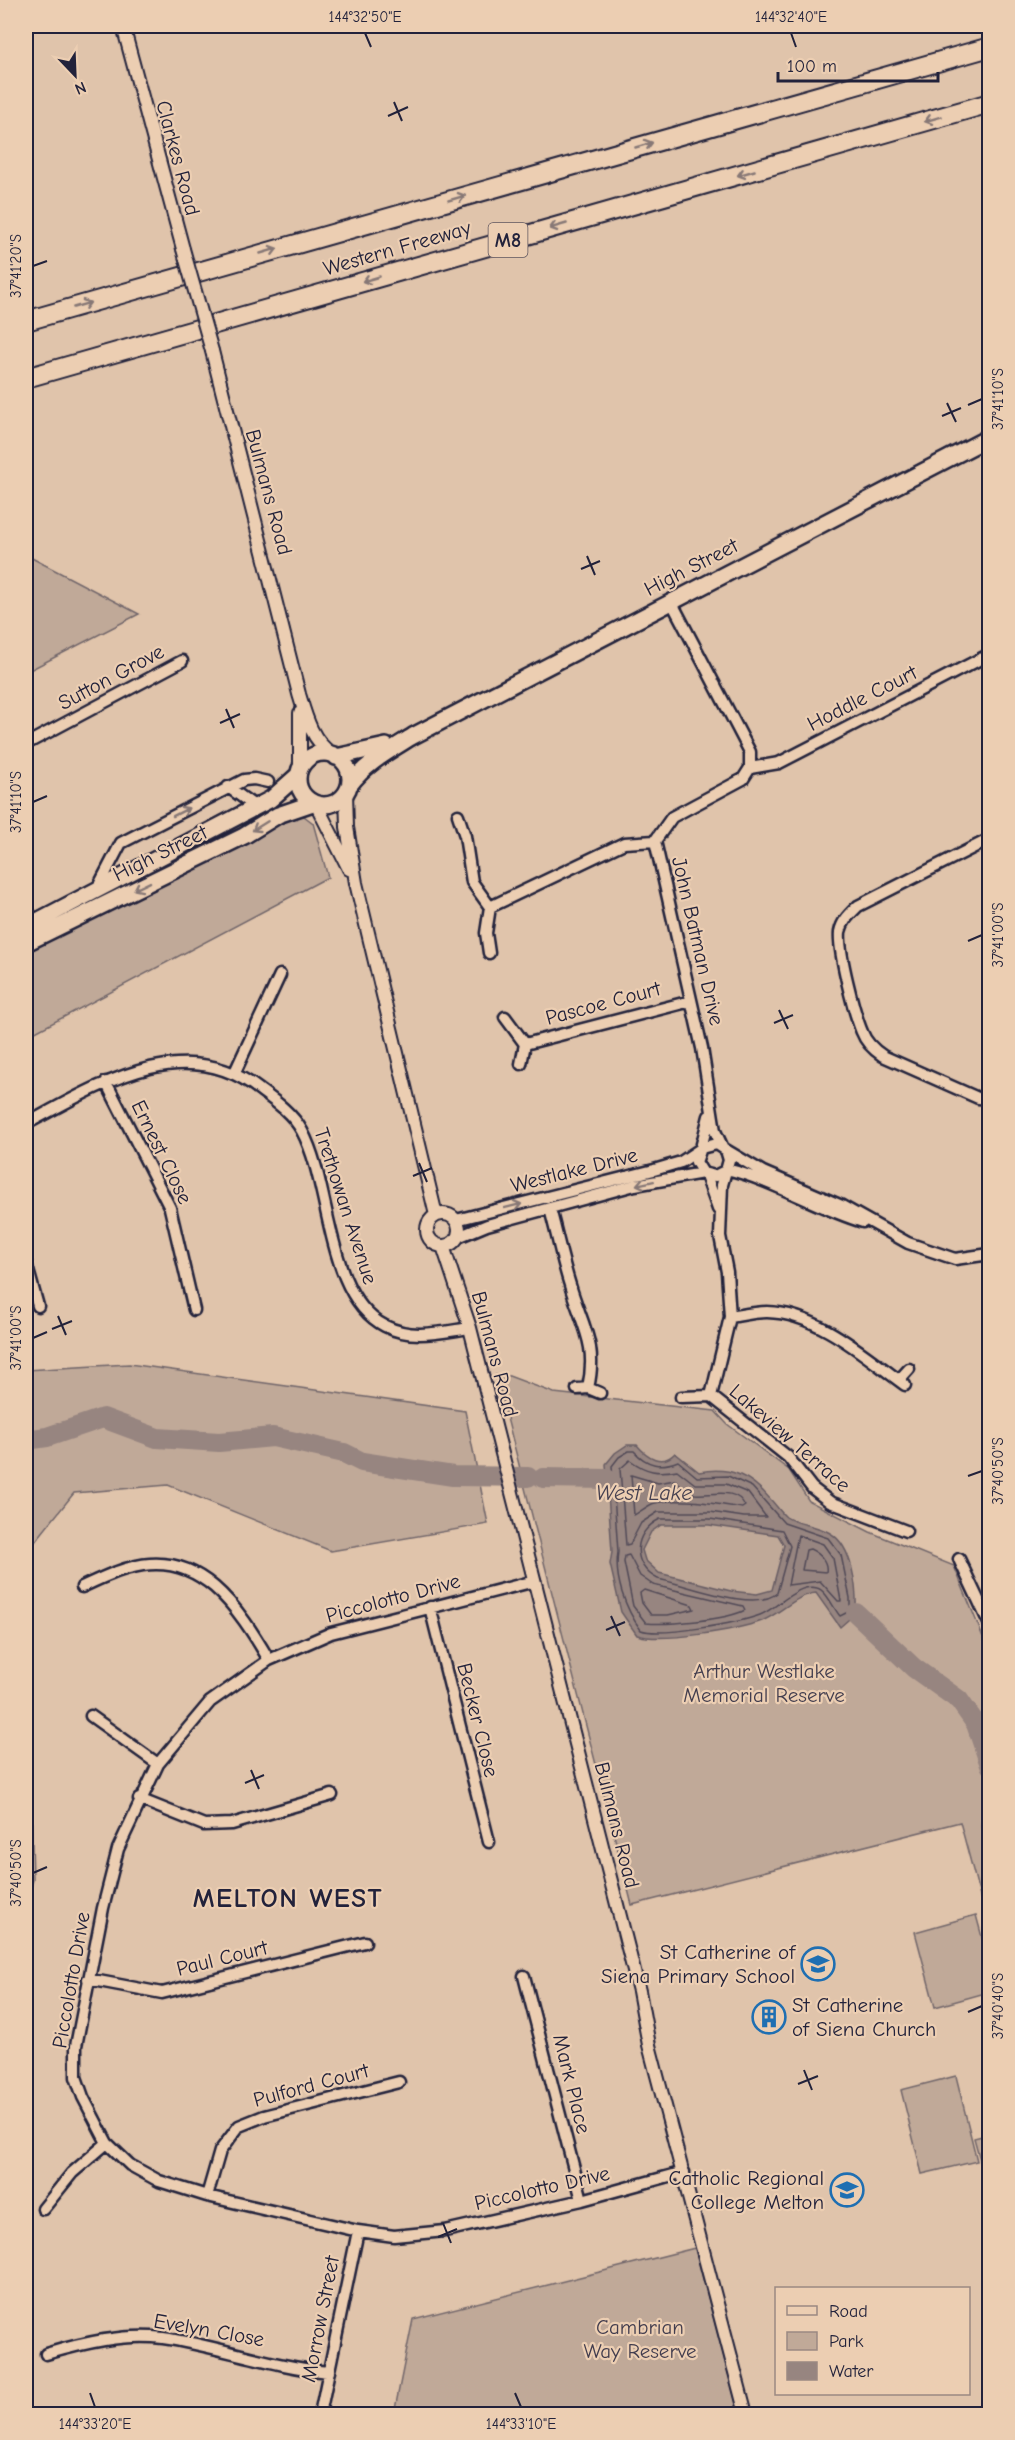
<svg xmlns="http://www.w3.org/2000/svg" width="1015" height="2440" viewBox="0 0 1015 2440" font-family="'Comic Neue',sans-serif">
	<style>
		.green { fill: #c0a998; stroke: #71666a; stroke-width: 1.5 }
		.water { fill: #978580; stroke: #685d64; stroke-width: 1.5; fill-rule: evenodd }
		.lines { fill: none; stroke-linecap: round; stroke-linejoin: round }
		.shore { stroke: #514a57; stroke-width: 1.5 }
		.river { stroke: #978580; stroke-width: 20 }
		.minor-casing { stroke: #22223b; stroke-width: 15 }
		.tertiary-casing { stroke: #22223b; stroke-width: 16 }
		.secondary-casing { stroke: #22223b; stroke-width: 20 }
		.motorway-casing { stroke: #22223b; stroke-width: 22 }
		.minor { stroke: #ecceb2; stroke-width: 10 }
		.tertiary { stroke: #ecceb2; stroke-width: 12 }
		.secondary { stroke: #ecceb2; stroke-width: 15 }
		.motorway { stroke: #ecceb2; stroke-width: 18 }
		.tertiary-bridge-casing { stroke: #22223b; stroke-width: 16; stroke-linecap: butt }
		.tertiary-bridge { stroke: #ecceb2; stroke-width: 12 }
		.oneway { stroke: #877876 }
		.ticks { fill: none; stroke: #22223b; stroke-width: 2 }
		.labels { text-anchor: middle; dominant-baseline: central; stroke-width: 4.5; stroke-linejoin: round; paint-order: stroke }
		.shield { fill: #ecceb2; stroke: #5f565f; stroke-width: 1.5 }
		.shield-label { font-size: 20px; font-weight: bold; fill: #22223b }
		.street-label { font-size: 21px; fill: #22223b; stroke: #ecceb2 }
		.park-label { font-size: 21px; fill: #423d4e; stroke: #ecceb2 }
		.poi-label { font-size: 21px; fill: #22223b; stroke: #ecceb2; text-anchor: end }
		.water-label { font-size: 22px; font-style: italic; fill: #454050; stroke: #ecceb2 }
		.district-label { font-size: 27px; font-weight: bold; letter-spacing: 1.5px; fill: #22223b; stroke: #ecceb2 }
		.neatline { fill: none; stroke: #22223b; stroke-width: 2 }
		.ticks-label { font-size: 15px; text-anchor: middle; fill: #22223b }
	</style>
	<rect width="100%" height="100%" fill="#e0c4ab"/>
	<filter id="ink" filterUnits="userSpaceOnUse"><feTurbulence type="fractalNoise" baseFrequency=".0167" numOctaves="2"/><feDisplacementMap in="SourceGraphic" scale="12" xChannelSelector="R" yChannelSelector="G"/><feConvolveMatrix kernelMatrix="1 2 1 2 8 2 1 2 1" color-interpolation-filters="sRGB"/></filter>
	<g filter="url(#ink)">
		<!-- green -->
		<path class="green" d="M26,555L139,614L26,672Z
			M304,816L313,823L328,877L26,1037V948L288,817Z
			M129,1364L465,1411L488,1524L331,1551L168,1485L74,1493L26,1553V1370Z
			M496,1375L509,1376L554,1393L715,1411L727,1424L789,1470L809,1501L870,1532L954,1566L989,1652V1930L960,1822L632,1905Z
			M26,1739L30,1759L33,1880L26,1907Z
			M976,1915L989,1963V1992L935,2007L915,1932Z
			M956,2076L977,2161L922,2174L901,2090Z
			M990,2134L989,2170L983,2171L974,2138Z
			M695,2248L739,2414H394L413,2319Z"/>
		<!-- water -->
		<path class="water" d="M627,1445H637C647,1457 662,1467 675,1453L699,1472C731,1466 751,1476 771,1500C776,1505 781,1513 786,1517C798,1525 817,1525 830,1533C853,1546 857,1589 856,1613L840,1627L816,1593C795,1595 782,1613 762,1621C737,1630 662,1643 637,1635L621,1612L610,1564L612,1552L606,1464L615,1453ZM661,1525H709L778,1535L784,1545L772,1590L757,1594L731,1591L659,1573L645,1560L642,1550L651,1532Z"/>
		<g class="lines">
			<!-- shore -->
			<path class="shore" d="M629,1451H634C647,1466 661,1468 678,1461L697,1477L728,1476L752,1487L784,1523L828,1538L841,1555L850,1598V1611L840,1616C834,1609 826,1590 817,1588C798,1582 777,1609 760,1615C738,1623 661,1637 641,1630C625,1609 614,1577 618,1552L612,1466L619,1457Z
				M630,1460C646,1472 658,1474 677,1470L695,1484H726L748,1493L766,1517H744L710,1512H658L641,1523L630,1544L626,1545L620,1469Z
				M631,1475L658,1483L675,1480C681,1485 687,1492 695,1494C711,1496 736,1486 745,1506L742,1508C718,1504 678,1497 655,1503C647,1505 641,1512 634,1515Z
				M660,1519H710L782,1530L790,1546L777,1593C755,1613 685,1584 658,1579C630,1565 633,1532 660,1519Z
				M798,1535L823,1544L833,1558L841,1601H838L820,1581L788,1585Z
				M810,1549C819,1553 828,1561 826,1572L802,1570L806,1550Z
				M629,1555L640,1576L653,1585L743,1606L745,1610C727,1620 667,1625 646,1623L633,1606L624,1562L625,1556Z
				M644,1590L692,1605L694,1609L668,1615H651L642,1603L640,1593Z"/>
			<!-- river -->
			<path class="river" d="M26,1440L47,1437L103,1418L157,1438L219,1442L273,1437L344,1453L362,1462L453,1476L528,1477
				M543,1478L607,1479
				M856,1613L914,1668L959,1700L976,1724L990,1765
				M990,1825V1826"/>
			<defs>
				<path id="minor" d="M671,601L750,752V768L743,779L672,817L655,841L702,1048L715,1131L722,1146
					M26,744L182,661
					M750,768L779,763L990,654
					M228,787L256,807
					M458,815L465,836L472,882L490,907L486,933L489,953
					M990,839L858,906C850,914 842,921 840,932C838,951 854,1013 862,1032C866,1043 874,1050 883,1056L978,1098L990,1099
					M96,891L121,843L244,780L254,779L268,782
					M26,907L34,923
					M490,907L624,843L655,841
					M505,1017L525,1044L521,1064
					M525,1044L691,1001
					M235,1072L280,975
					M106,1082L170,1208L194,1310
					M26,1124C97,1086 184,1030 260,1090C275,1101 293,1114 302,1131C332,1186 325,1295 385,1326C412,1340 441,1332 470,1328
					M701,1148L709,1116
					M726,1150L763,1172L842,1206L908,1243L955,1259L990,1254
					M726,1169C774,1180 816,1208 863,1222
					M706,1175L718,1209
					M550,1209C557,1234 562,1260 570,1285C582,1326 598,1344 588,1388
					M456,1220L654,1170L681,1162L699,1150
					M458,1237L487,1225L635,1185L703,1173
					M26,1263L38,1306
					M730,1317C742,1315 755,1312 767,1312C818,1313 865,1356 905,1385
					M899,1380L909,1369
					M577,1389L588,1388L600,1393
					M711,1396L730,1317L727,1272L720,1236L722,1185L729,1160L726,1150L717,1144L701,1148L696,1162L703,1173L715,1176L723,1172
					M681,1397L711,1396L788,1457L812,1488L830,1502L906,1531
					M959,1559L990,1625
					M535,1581L331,1633L269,1660L210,1702L158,1764L118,1849L103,1908L76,2046V2077L83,2097L107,2143L130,2165L159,2181L207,2196L358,2231L394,2236L445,2231L582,2200L684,2172
					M82,1587C97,1580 113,1572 129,1568C200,1547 239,1609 269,1660
					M430,1607L489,1842
					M91,1716L158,1764
					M139,1799L204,1825L232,1824L332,1795
					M524,1976L582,2200
					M88,1979L162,1993L365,1942
					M207,2196L220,2151L239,2126L264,2116L399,2082
					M43,2209L72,2173L107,2143
					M46,2354C83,2343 125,2333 163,2338C219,2346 273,2367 329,2372
					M320,2414L358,2231"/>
				<path id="tertiary" d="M123,26L183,249
					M212,351L299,694C306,718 312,741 333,755
					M300,770V713
					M346,792L347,827L356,883L436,1215
					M316,804L349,869
					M427 1230a16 16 0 1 1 32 0a16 16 0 1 1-32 0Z
					M443,1246L470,1328L639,1991L649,2045L746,2414"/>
				<path id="secondary" d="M298 779a26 26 0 1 1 52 0a26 26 0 1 1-52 0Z
					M336,757L386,746
					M349,786C366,763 389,751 413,736L990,437
					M26,927L271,799L298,775
					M26,943L244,836L278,815L313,803"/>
				<path id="motorway" d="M26,321L990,47
					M26,378L990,103"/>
			</defs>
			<!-- minor casing -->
			<use href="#minor" class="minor-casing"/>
			<!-- tertiary casing -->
			<use href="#tertiary" class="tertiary-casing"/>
			<!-- secondary casing -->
			<use href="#secondary" class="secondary-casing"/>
			<!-- motorway casing -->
			<use href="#motorway" class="motorway-casing"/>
			<!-- minor -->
			<use href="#minor" class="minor"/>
			<!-- tertiary -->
			<use href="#tertiary" class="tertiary"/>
			<!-- secondary -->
			<use href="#secondary" class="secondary"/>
			<!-- motorway -->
			<use href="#motorway" class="motorway"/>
			<defs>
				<path id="tertiary-bridge" d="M183,249L212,351"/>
			</defs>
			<!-- tertiary-bridge casing -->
			<use href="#tertiary-bridge" class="tertiary-bridge-casing"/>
			<!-- tertiary-bridge -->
			<use href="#tertiary-bridge" class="tertiary-bridge"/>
		</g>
		<!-- one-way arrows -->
		<defs><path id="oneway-shaft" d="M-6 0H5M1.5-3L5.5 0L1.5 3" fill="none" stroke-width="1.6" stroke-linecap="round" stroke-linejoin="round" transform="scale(1.5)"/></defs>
		<g class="oneway">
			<use href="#oneway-shaft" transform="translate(933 119) rotate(164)"/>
			<use href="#oneway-shaft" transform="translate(644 145) rotate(-16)"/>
			<use href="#oneway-shaft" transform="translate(746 173) rotate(164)"/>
			<use href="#oneway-shaft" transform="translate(457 198) rotate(-16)"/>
			<use href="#oneway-shaft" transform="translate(558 226) rotate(164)"/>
			<use href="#oneway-shaft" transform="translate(269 251) rotate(-16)"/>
			<use href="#oneway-shaft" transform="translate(371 279) rotate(164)"/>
			<use href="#oneway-shaft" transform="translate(82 305) rotate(-16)"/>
			<use href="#oneway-shaft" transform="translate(181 812) rotate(-27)"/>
			<use href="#oneway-shaft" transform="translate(260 826) rotate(148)"/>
			<use href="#oneway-shaft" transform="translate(142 886) rotate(154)"/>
			<use href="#oneway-shaft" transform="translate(645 1183) rotate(168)"/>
			<use href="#oneway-shaft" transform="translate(513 1206) rotate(-14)"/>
		</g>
	</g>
	<!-- ticks -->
	<path class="ticks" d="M365,33L371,47M791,33L796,47M394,102L402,121M388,116L408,107M33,266L47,261M947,403L956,422M968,405L982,399M942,416L961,408M587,556L595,575M581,569L600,561M226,709L234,728M220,723L240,714M33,802L47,796M968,941L982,935M779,1010L788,1029M774,1023L793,1015M419,1163L427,1182M413,1176L432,1168M58,1316L66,1335M52,1329L72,1321M33,1338L47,1332M968,1476L982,1471M611,1616L620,1636M606,1630L625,1622M251,1770L259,1789M245,1783L264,1775M33,1873L47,1867M968,2012L982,2006M804,2070L812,2090M798,2084L818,2076M443,2223L451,2243M438,2237L457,2229M90,2393L95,2407M515,2393L521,2407"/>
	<!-- icons -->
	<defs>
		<symbol id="school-ring" viewBox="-11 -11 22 22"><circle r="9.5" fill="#ecceb2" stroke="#1f6fb2" stroke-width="1.5"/><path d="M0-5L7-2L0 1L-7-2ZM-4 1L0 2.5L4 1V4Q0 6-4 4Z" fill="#1f6fb2"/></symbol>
		<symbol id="building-ring" viewBox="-11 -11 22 22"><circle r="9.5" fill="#ecceb2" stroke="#1f6fb2" stroke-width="1.5"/><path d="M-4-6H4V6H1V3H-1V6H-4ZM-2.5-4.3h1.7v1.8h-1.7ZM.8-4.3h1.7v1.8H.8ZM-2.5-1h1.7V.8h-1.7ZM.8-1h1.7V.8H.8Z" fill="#1f6fb2"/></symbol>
	</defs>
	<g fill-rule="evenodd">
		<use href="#school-ring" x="799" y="1945" width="38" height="38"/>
		<use href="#building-ring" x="750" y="1998" width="38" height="38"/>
		<use href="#school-ring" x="828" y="2171" width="38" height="38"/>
	</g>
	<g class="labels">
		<!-- shield labels -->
		<rect class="shield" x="488.5" y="223" width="39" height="34" rx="4.5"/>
		<g class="shield-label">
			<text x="508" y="240">M8</text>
		</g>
		<!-- street labels -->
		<g class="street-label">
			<text transform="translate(178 158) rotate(75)">Clarkes Road</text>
			<text transform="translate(397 248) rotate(-16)">Western Freeway</text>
			<text transform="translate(269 492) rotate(75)">Bulmans Road</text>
			<text transform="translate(691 567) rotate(-27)">High Street</text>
			<text transform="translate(111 677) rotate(-28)">Sutton Grove</text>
			<text transform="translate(862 698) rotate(-27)">Hoddle Court</text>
			<text transform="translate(160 853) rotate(-26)">High Street</text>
			<text transform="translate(698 941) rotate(77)">John Batman Drive</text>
			<text transform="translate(603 1003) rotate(-15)">Pascoe Court</text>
			<text transform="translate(162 1152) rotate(64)">Ernest Close</text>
			<text transform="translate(574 1170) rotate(-14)">Westlake Drive</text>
			<text transform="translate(346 1206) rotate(72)">Trethowan Avenue</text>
			<text transform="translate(495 1354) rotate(75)">Bulmans Road</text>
			<text transform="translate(790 1438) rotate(41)">Lakeview Terrace</text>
			<text transform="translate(393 1598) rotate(-15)">Piccolotto Drive</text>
			<text transform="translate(478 1720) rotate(76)">Becker Close</text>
			<text transform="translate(617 1825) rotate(76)">Bulmans Road</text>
			<text transform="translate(222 1958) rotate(-14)">Paul Court</text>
			<text transform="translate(71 1980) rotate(-80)">Piccolotto Drive</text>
			<text transform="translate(572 2084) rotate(76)">Mark Place</text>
			<text transform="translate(311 2085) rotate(-15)">Pulford Court</text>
			<text transform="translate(542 2188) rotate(-13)">Piccolotto Drive</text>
			<text transform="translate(320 2319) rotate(-79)">Morrow Street</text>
			<text transform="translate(209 2330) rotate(10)">Evelyn Close</text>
		</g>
		<!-- park labels -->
		<g class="park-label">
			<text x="764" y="1671">Arthur Westlake<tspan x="764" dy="24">Memorial Reserve</tspan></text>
			<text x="640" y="2327">Cambrian<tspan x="640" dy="24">Way Reserve</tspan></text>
		</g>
		<!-- poi labels -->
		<g class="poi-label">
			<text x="795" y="1952">St Catherine of<tspan x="795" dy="24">Siena Primary School</tspan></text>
			<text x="792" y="2005" text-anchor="start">St Catherine<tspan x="792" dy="24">of Siena Church</tspan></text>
			<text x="824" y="2178">Catholic Regional<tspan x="824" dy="24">College Melton</tspan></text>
		</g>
		<!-- water labels -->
		<g class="water-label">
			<text x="644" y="1493">West Lake</text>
		</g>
		<!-- district labels -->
		<g class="district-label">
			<text x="288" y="1898">MELTON WEST</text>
		</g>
	</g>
	<!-- margin -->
	<rect width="1015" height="2440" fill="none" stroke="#ecceb2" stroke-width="66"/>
	<!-- legend -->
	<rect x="775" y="2287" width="195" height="108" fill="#ecceb2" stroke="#9b8982" stroke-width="1.5"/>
	<rect x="787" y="2306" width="30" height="9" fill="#ecceb2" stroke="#9b8982" stroke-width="1.5"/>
	<text x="829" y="2317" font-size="18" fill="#22223b">Road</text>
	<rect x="787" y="2332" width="30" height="18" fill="#c0a998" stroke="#9b8982" stroke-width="1.5"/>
	<text x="829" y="2347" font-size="18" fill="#22223b">Park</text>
	<rect x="787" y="2362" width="30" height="18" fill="#978580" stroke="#9b8982" stroke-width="1.5"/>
	<text x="829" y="2377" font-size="18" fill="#22223b">Water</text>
	<!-- north arrow -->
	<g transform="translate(75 75) rotate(157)" stroke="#ecceb2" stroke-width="4.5" paint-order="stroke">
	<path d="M0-4.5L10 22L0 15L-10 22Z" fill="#22223b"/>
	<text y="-9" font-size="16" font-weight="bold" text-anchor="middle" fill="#22223b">N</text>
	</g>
	<!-- scale -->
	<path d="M778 72v9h160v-9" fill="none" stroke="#22223b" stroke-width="3"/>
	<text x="787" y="72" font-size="18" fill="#22223b" stroke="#ecceb2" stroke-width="4.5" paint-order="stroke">100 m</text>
	<rect x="33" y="33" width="949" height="2374" class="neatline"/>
	<g class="ticks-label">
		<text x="365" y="22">144°32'50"E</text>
		<text x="791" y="22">144°32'40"E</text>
		<text transform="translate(16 266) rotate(-90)" y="5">37°41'20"S</text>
		<text transform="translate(998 399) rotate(-90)" y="5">37°41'10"S</text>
		<text transform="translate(16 802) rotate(-90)" y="5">37°41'10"S</text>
		<text transform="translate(998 935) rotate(-90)" y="5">37°41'00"S</text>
		<text transform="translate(16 1338) rotate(-90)" y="5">37°41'00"S</text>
		<text transform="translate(998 1471) rotate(-90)" y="5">37°40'50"S</text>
		<text transform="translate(16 1873) rotate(-90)" y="5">37°40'50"S</text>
		<text transform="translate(998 2006) rotate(-90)" y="5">37°40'40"S</text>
		<text x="95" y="2429">144°33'20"E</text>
		<text x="521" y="2429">144°33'10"E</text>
	</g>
</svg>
